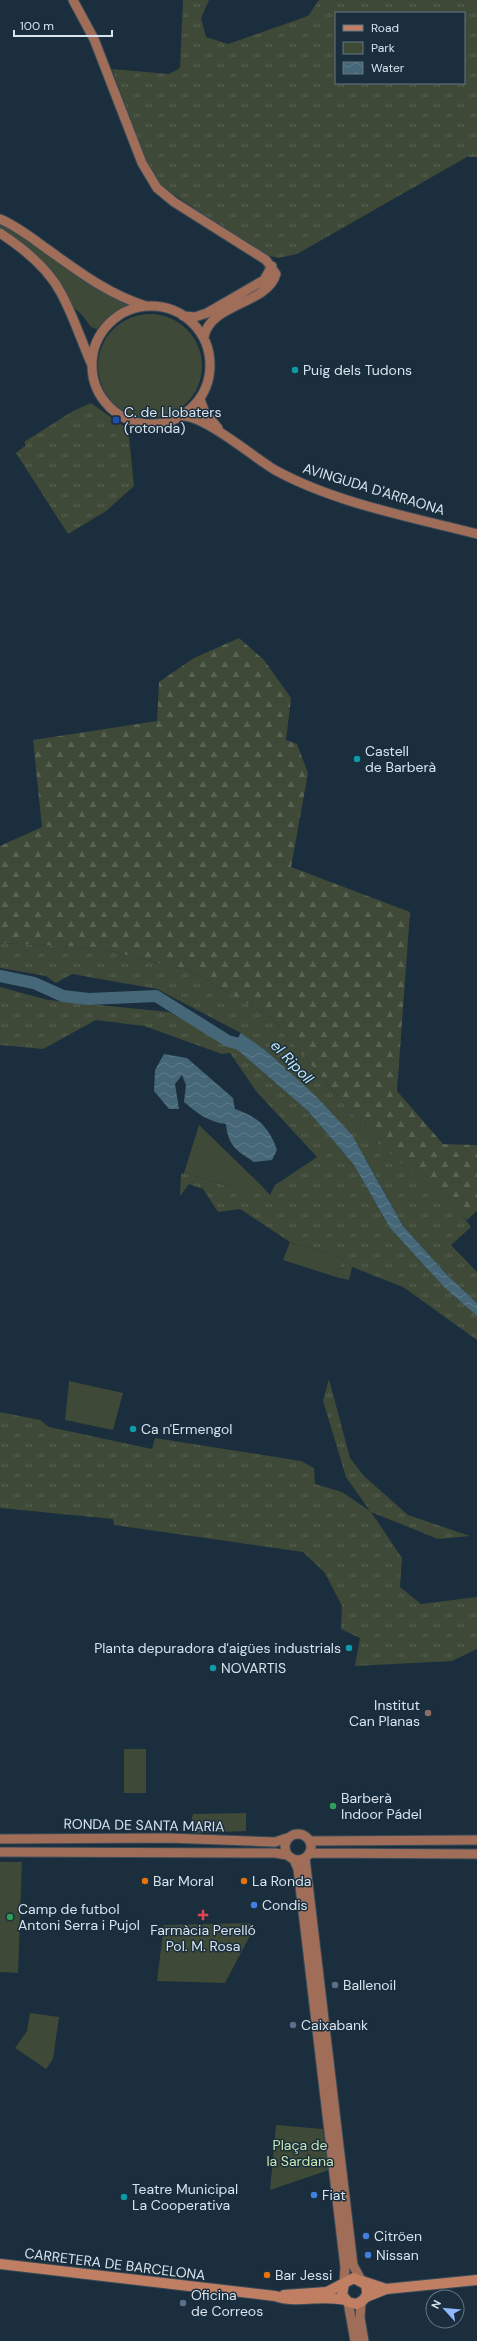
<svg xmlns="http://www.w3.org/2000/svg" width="477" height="2341" viewBox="0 0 477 2341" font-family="'DM Sans',sans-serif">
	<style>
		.grass { fill: url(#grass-tufts); fill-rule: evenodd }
		.forest { fill: url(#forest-firs) }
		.green { fill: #3e4937 }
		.water { fill: url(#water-waves) }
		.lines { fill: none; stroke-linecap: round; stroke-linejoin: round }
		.river { stroke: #456777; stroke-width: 12 }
		.secondary-casing { stroke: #384b59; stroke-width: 11 }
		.primary-casing { stroke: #384b59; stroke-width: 12 }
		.secondary { stroke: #a06d58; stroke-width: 9 }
		.primary { stroke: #c07f63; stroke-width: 10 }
		.culture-dot { fill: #0f9aa8; stroke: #1a2e3d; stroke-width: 1.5 }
		.transit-dot { fill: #1a4fb4; stroke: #1a2e3d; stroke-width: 1.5 }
		.education-dot { fill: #8d6e63; stroke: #1a2e3d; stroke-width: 1.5 }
		.leisure-dot { fill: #2e9e5b; stroke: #1a2e3d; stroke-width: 1.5 }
		.food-dot { fill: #e8710a; stroke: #1a2e3d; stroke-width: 1.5 }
		.shop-dot { fill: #3f7fe0; stroke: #1a2e3d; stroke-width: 1.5 }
		.health-dot { fill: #e0444e; stroke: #1a2e3d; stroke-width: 1.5 }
		.service-dot { fill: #5c6f8a; stroke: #1a2e3d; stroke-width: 1.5 }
		.labels { text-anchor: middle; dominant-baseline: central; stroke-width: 3; stroke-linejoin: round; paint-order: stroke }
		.poi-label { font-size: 14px; fill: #d7e3ed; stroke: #1a2e3d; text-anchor: start }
		.street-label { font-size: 14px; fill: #d7e3ed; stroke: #1a2e3d }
		.park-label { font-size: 14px; fill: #c6e6b2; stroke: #1a2e3d }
		.water-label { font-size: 15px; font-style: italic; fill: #c0e6f8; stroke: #1a2e3d }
	</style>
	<defs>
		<pattern id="grass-tufts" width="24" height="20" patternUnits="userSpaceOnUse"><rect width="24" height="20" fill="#3e4937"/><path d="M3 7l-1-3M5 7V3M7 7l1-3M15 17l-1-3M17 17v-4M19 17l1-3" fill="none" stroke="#596354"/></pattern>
		<pattern id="forest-firs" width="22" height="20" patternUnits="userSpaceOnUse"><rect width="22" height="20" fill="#3e4937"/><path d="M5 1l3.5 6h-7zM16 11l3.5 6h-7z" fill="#596354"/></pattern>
		<pattern id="water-waves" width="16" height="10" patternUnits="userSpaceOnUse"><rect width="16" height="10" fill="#456777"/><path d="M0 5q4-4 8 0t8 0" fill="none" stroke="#5f7d8b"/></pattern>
	</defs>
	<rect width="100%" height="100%" fill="#1a2e3d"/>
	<!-- grass -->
	<path class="grass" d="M183,0H209L201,18L206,37L228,44L308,16L319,0H477V157H467L297,254L278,258L263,254L158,184L146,162L112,69L169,74L180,68ZM336,13H464V83H336Z
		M91,403L123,426L129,437L134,486L106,511L68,534L16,453L26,445L24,442L73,411Z
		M0,943L99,948L191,971L272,1018L375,1140L462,1215L471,1227L451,1245L477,1272V1303L448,1276L403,1226L367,1161L265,1050L241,1033L157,989L72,974L56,983L46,976L0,968Z
		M0,987L48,1000L169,1012L233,1046L308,1111L354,1165L390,1228L445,1288L477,1316V1340L403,1287L352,1267L349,1280L336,1277L343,1258L290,1242L240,1209L218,1212L203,1189L189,1184L180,1196L181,1174L184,1173L231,1187H263L270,1195L275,1185L317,1157L256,1091L230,1053L222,1054L144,1026L96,1020L43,1049L0,1045Z
		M329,1379L350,1458L364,1476L408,1515L470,1536L438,1539L371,1512L402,1558L400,1587L421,1604L477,1597V1649L452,1661L355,1666L360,1638L341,1629L342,1606L325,1573L303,1552L114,1525L113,1519L0,1508V1412L40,1420L49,1427L152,1449L155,1438L301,1461L314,1468L315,1484L342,1492L370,1511L346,1477L323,1401Z"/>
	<!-- forest -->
	<path class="forest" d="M239,638L264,660L291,698L286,740L297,744L308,773L291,867L410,912L397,1091L443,1144L477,1145V1211L467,1220L375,1140L272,1018L191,971L99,948L0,943V846L42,827L33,740L157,721L159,682L194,658Z"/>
	<!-- green -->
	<path class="green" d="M0,223C45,248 85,281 131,306L112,315L97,329L91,327L82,315L72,306L61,287L0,229Z
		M98 366a52 52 0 1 1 104 0a52 52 0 1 1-104 0Z
		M199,1125L263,1187H231L184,1173Z
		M290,1242L343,1258L336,1277L283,1260Z
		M69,1381L123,1393L113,1430L65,1420Z
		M124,1749H146V1793H124Z
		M246,1813V1831L195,1833L189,1829L193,1814Z
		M0,1862H22L18,1973L0,1972Z
		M249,1923L254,1928L225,1983L157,1981L164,1925Z
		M30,2013L59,2017L53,2059L46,2069L15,2048L27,2031Z
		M276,2125L323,2129L329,2170L270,2190Z"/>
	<!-- water -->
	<path class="water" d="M241,1033L265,1050L315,1095L352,1135L403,1226L448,1276L477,1303V1316L445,1288L390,1228L354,1165L308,1111L233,1046Z
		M164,1054L187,1058L233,1098L235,1109C258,1117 269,1127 277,1150L272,1160L254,1162C237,1151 228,1146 226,1124C208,1122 197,1113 184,1102L186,1085L182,1075L175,1084L179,1109H169L154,1091L155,1070Z"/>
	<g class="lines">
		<!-- river -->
		<path class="river" d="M0,976L34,983L63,996L89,999L156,996L228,1041L251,1047"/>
		<defs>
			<path id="secondary" d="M73,0L94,39L142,163L157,188L174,202L266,260L276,274C267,305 210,303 204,337
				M0,219C17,226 32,238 47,249C78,271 109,295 146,306
				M0,233C23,248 48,268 61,293C73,315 81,340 91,363
				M92 365a59 59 0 1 1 118 0a59 59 0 1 1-118 0Z
				M183,316L195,317L207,313L264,280L272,266
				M200,399L205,413L218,428
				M181,416C203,414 253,457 275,470C335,503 411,517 477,534
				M285 1847a13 13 0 1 1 26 0a13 13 0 1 1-26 0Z
				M0,1839L168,1838L275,1842L287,1838
				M310,1841L477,1840
				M0,1852L275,1853L287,1855
				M310,1853L477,1854
				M305,1858L353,2265L361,2280
				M294,1860L298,1869L345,2267L344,2284
				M348,2302L355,2341
				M361,2302L360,2318L364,2341"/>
			<path id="primary" d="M0,2264L275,2296C298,2304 322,2294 345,2300
				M362,2281L386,2289
				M284,2295L327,2292L354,2278L365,2284C370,2294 365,2301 356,2304L348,2302L342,2295L344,2284
				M366,2297L386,2289L477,2280"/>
		</defs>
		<!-- secondary casing -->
		<use href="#secondary" class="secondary-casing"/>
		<!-- primary casing -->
		<use href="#primary" class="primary-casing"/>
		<!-- secondary -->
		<use href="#secondary" class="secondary"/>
		<!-- primary -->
		<use href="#primary" class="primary"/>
	</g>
	<!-- markers -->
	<g class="culture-dot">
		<circle cx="295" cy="370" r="4"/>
		<circle cx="357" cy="759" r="4"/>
		<circle cx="133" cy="1429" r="4"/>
		<circle cx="349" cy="1648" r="4"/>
		<circle cx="213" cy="1668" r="4"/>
		<circle cx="124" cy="2197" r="4"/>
	</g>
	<rect class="transit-dot" x="112" y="416" width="8" height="8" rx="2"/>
	<circle class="education-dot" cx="428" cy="1713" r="4"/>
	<g class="leisure-dot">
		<circle cx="333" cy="1806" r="4"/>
		<circle cx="10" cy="1917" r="4"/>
	</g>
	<g class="food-dot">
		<circle cx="145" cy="1881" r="4"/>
		<circle cx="244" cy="1881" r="4"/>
		<circle cx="267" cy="2275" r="4"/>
	</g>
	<g class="shop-dot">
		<circle cx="254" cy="1905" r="4"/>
		<circle cx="314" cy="2195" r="4"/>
		<circle cx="366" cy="2236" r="4"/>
		<circle cx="368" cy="2255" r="4"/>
	</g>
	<path class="health-dot" d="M201 1909h4v4h4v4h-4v4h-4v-4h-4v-4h4z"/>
	<g class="service-dot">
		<circle cx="335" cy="1985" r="4"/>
		<circle cx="293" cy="2025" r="4"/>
		<circle cx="183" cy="2303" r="4"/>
	</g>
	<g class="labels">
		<!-- poi labels -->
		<g class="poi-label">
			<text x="303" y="370">Puig dels Tudons</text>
			<text x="124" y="412">C. de Llobaters<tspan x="124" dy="16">(rotonda)</tspan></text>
			<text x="365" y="751">Castell<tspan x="365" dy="16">de Barberà</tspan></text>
			<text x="141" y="1429">Ca n'Ermengol</text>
			<text x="341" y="1648" text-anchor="end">Planta depuradora d'aigües industrials</text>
			<text x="221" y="1668">NOVARTIS</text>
			<text x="420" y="1705" text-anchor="end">Institut<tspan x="420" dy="16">Can Planas</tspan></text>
			<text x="341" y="1798">Barberà<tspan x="341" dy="16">Indoor Pádel</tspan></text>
			<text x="153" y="1881">Bar Moral</text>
			<text x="252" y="1881">La Ronda</text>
			<text x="262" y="1905">Condis</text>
			<text x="18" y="1909">Camp de futbol<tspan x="18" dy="16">Antoni Serra i Pujol</tspan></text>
			<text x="203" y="1930" text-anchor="middle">Farmàcia Perelló<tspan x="203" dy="16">Pol. M. Rosa</tspan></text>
			<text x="343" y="1985">Ballenoil</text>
			<text x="301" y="2025">Caixabank</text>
			<text x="132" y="2189">Teatre Municipal<tspan x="132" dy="16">La Cooperativa</tspan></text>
			<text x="322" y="2195">Fiat</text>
			<text x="374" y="2236">Citröen</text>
			<text x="376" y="2255">Nissan</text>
			<text x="275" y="2275">Bar Jessi</text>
			<text x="191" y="2295">Oficina<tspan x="191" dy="16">de Correos</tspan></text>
		</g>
		<!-- street labels -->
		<g class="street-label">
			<text transform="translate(374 489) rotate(17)">AVINGUDA D'ARRAONA</text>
			<text transform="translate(144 1825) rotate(1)">RONDA DE SANTA MARIA</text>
			<text transform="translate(115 2264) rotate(7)">CARRETERA DE BARCELONA</text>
		</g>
		<!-- park labels -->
		<g class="park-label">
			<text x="300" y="2145">Plaça de<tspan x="300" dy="16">la Sardana</tspan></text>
		</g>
		<!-- water labels -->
		<g class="water-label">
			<text transform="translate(292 1062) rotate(46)">el Ripoll</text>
		</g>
	</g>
	<!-- legend -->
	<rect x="335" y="12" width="130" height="72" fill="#1a2e3d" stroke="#667683"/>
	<rect x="343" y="25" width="20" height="6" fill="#c07f63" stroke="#667683"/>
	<text x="371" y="32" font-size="12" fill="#d7e3ed">Road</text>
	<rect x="343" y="42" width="20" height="12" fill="#3e4937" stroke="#667683"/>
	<text x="371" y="52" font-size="12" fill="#d7e3ed">Park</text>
	<rect x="343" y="62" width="20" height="12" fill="url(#water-waves)" stroke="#667683"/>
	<text x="371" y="72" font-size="12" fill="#d7e3ed">Water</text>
	<!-- north arrow -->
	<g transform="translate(445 2309) rotate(297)"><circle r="19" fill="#1a2e3d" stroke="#667683"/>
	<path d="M0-3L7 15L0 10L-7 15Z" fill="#8fb8fd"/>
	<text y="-6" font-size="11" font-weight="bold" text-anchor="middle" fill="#d7e3ed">N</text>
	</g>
	<!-- scale -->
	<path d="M14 30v6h98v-6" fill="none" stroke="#d7e3ed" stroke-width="2"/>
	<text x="20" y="30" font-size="12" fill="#d7e3ed" stroke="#1a2e3d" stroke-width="3" paint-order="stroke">100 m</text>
</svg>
